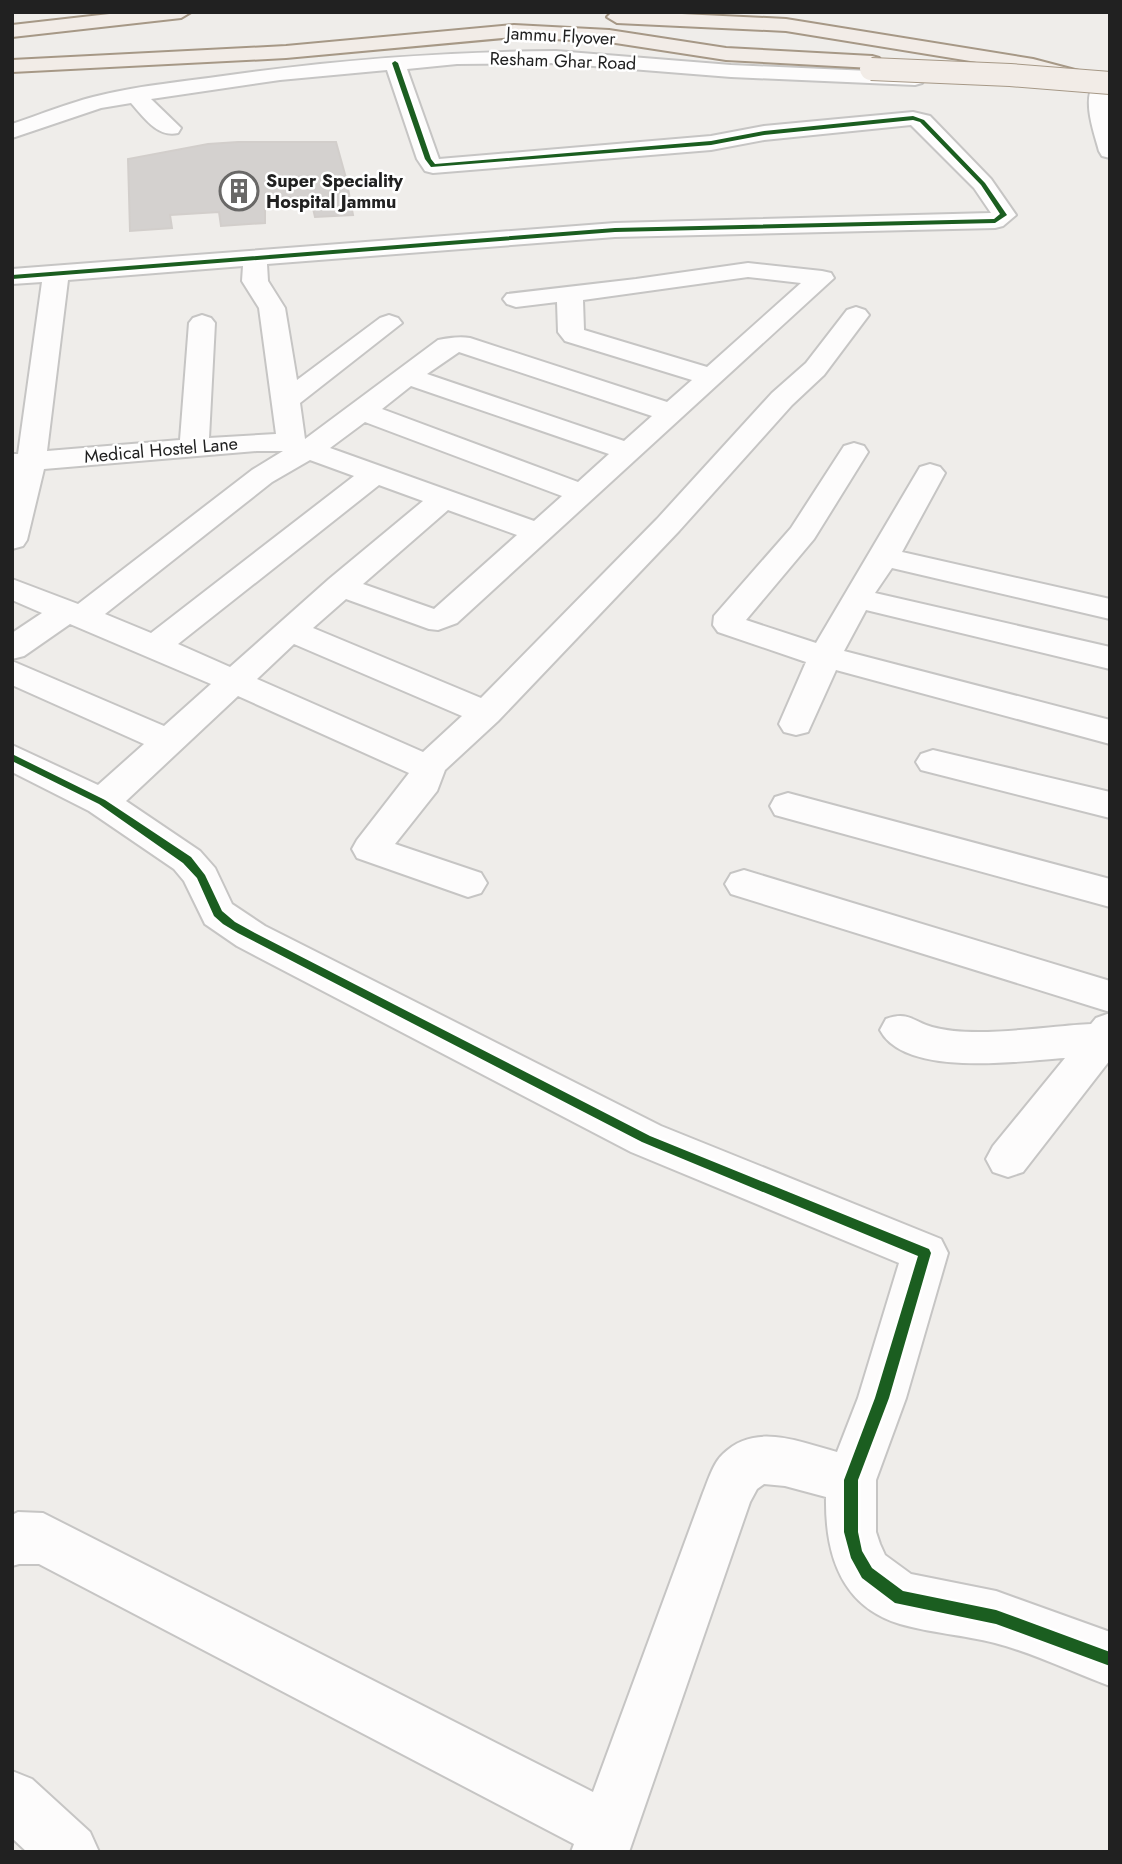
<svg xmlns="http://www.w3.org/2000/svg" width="1122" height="1864" viewBox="0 0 1122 1864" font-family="Jost,sans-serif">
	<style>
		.building { fill: #d4d1cf; stroke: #d2cecb; stroke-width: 2 }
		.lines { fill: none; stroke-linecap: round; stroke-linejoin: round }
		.minor-casing { stroke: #c6c5c4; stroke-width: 4 }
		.major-casing { stroke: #a69886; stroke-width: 4 }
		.minor { fill: #fdfcfc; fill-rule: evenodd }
		.major { fill: #f2ece7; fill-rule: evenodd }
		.major-bridge-casing { stroke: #a69886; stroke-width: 24; stroke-linecap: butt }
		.major-bridge { stroke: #f2ece7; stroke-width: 22 }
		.cycleway-casing { stroke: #fff; stroke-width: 5 }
		.cycleway { fill: #1b5e20; fill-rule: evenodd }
		.labels { text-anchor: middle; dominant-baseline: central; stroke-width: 5; stroke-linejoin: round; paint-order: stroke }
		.far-street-label { font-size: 18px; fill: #212121; stroke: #fff }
		.far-poi-label { font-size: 18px; font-weight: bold; fill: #212121; stroke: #fff; text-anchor: start }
	</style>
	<rect width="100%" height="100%" fill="#efedea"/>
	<!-- building -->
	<path class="building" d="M238,142H336L346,178L353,215L315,217L312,204L265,206V223L221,226L219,212L170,215L172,228L130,231L128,159L208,144Z"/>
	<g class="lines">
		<defs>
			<path id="minor" d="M556,51L731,65L915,73L922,75L925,79L922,83L915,85L731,77L556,63L457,64L407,69L439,159L711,136L764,126L913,112L930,116L991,179L1016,215L1003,226L995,228L615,237L267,264L268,281L285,308L297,380L380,318L389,315L398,318L402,323L300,403L305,439L438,340C449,338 459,336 470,338L667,402L692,380L565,341L558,332L557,302L516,307L507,304L503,299L507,294L636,279L748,263L822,271L831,273L834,278L457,623L438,630L429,629L346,599L313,628L481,698L657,519L772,393L806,363L847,310L856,307L865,310L869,315L824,375L792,405L679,531L498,721L445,770L437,791L395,844L481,873L487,883L481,893L468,897L357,858L352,849L357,840L409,773L238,696L126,801L200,851L215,868L232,904L265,926L661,1126L941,1239L948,1253L906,1398L876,1480V1532L880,1544L885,1555L911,1574L996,1591L1110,1632V1686C1072,1672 1033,1653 995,1643C964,1635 931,1633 900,1624C840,1606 825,1553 826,1497L785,1486L764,1484L757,1489L750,1502L629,1852H571L574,1844L39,1564H19L12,1566V1515L18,1512L43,1513L593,1792L703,1493C708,1481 713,1463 723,1454C755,1422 799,1442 837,1452L858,1398L899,1263L631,1152L237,946L205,924L184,881L174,869L89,811L12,772V745L98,785L144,744L12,685V661L164,726L211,684L70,624L24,656L12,659V633L42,613L12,600V579L78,604L252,470L283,451H257L44,469L27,540L23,546L12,549V454H18L42,282L12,284V269L615,223L991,213L974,188L911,125L764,140L711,150L433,173L425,171L417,159L387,70L280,80L151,99L181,128L178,133C157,138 143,116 131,103L101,108L12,138V124C39,115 66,104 93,97C135,86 180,82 223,76C334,60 444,52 556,51ZM243,266L242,281L259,308L276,434L209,438L215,323L211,318L202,315L193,318L189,323L180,440L47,451L68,280ZM748,277L801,283L707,367L584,330L583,300ZM459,352L652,416L624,441L427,374ZM411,386L609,454L578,482L382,409ZM365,422L562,496L534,521L330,448ZM310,460L354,476L151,633L105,614L272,482ZM379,485L423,501L329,579L230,667L178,644ZM448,510L517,535L434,609L363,584ZM294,644L462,716L423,752L257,679Z
				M1101,81L1110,84V158L1102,156L1099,151C1094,132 1082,101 1094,83Z
				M854,443L864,446L868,452L814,539L746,620L816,643L920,467L930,464L940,467L945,473L902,552L1110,599V619L892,568L875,593L1110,647V669L866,610L844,651L1110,720V744L836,670L808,732L796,735L784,732L779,724L806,662L718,632L713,625L714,616L791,528L844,446Z
				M933,750L1110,792V818L921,770L916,762L921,754Z
				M788,793L1110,879V907L775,815L770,806L775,797Z
				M744,870L1110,981V1012L731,894L725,884L731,874Z
				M1110,1013V1060L1023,1172L1008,1177L993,1172L986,1159L993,1146L1065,1058C1020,1061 905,1078 880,1030L886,1019C908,1011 912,1021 932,1027C975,1039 1046,1026 1091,1024L1096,1018Z
				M12,1771L32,1779L90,1832L99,1852H27L12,1838Z"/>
			<path id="major" d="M127,12H191L181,18L12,37V25Z
				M641,12L786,19L1033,59L1094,75L1097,79L1094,83L1087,85L1032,71L786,31L617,23L607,17L612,12Z
				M514,25L609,30L726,48L872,56L879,58L882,62L879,66L872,68L726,60L609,42L514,37L286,58L12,72V60L286,46Z"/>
		</defs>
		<!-- minor casing -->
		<use href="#minor" class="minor-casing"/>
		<!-- major casing -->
		<use href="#major" class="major-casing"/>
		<!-- minor -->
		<use href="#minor" class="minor"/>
		<!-- major -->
		<use href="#major" class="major"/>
		<defs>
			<path id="major-bridge" d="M871,69L1010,75L1110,83"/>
		</defs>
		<!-- major-bridge casing -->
		<use href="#major-bridge" class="major-bridge-casing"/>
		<!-- major-bridge -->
		<use href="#major-bridge" class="major-bridge"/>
		<defs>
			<path id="cycleway" d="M395,61L398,63L431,159L435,164L711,141L764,131L913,116L924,120L985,183L1007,215L995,223L615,232L12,279V275L615,228L994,219L1000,214L981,185L920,122L913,120L764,135L711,145L431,167L425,159L392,63Z
				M12,754L105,800L191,857L205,875L222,911L235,922L255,933L650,1136L929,1249L931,1253L889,1398L858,1480V1532L862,1551L872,1568L903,1591L996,1610L1110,1652V1666L996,1624L895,1603L862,1578L851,1558L844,1532V1480L875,1398L918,1256L642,1142L238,933L223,924L214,916L197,878L183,863L99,804L12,761Z"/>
		</defs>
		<!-- cycleway casing -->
		<use href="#cycleway" class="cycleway-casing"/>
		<!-- cycleway -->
		<use href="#cycleway" class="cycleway"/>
	</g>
	<!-- icons -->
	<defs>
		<symbol id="building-ring" viewBox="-11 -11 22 22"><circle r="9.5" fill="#fff" stroke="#696867" stroke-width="1.5"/><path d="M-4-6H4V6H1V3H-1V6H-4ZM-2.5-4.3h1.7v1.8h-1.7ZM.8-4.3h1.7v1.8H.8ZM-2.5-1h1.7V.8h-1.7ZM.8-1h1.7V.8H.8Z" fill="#696867"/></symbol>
	</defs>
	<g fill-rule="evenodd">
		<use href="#building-ring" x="217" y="169" width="44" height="44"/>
	</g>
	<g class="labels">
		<!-- far-street labels -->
		<g class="far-street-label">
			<text transform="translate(561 36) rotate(3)">Jammu Flyover</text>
			<text transform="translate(563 61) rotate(2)">Resham Ghar Road</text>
			<text transform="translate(161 450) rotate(-5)">Medical Hostel Lane</text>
		</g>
		<!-- far-poi labels -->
		<g class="far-poi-label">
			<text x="266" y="181">Super Speciality<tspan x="266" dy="21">Hospital Jammu</tspan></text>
		</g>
	</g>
	<!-- border -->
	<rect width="1122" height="1864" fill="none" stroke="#212121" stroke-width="28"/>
</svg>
